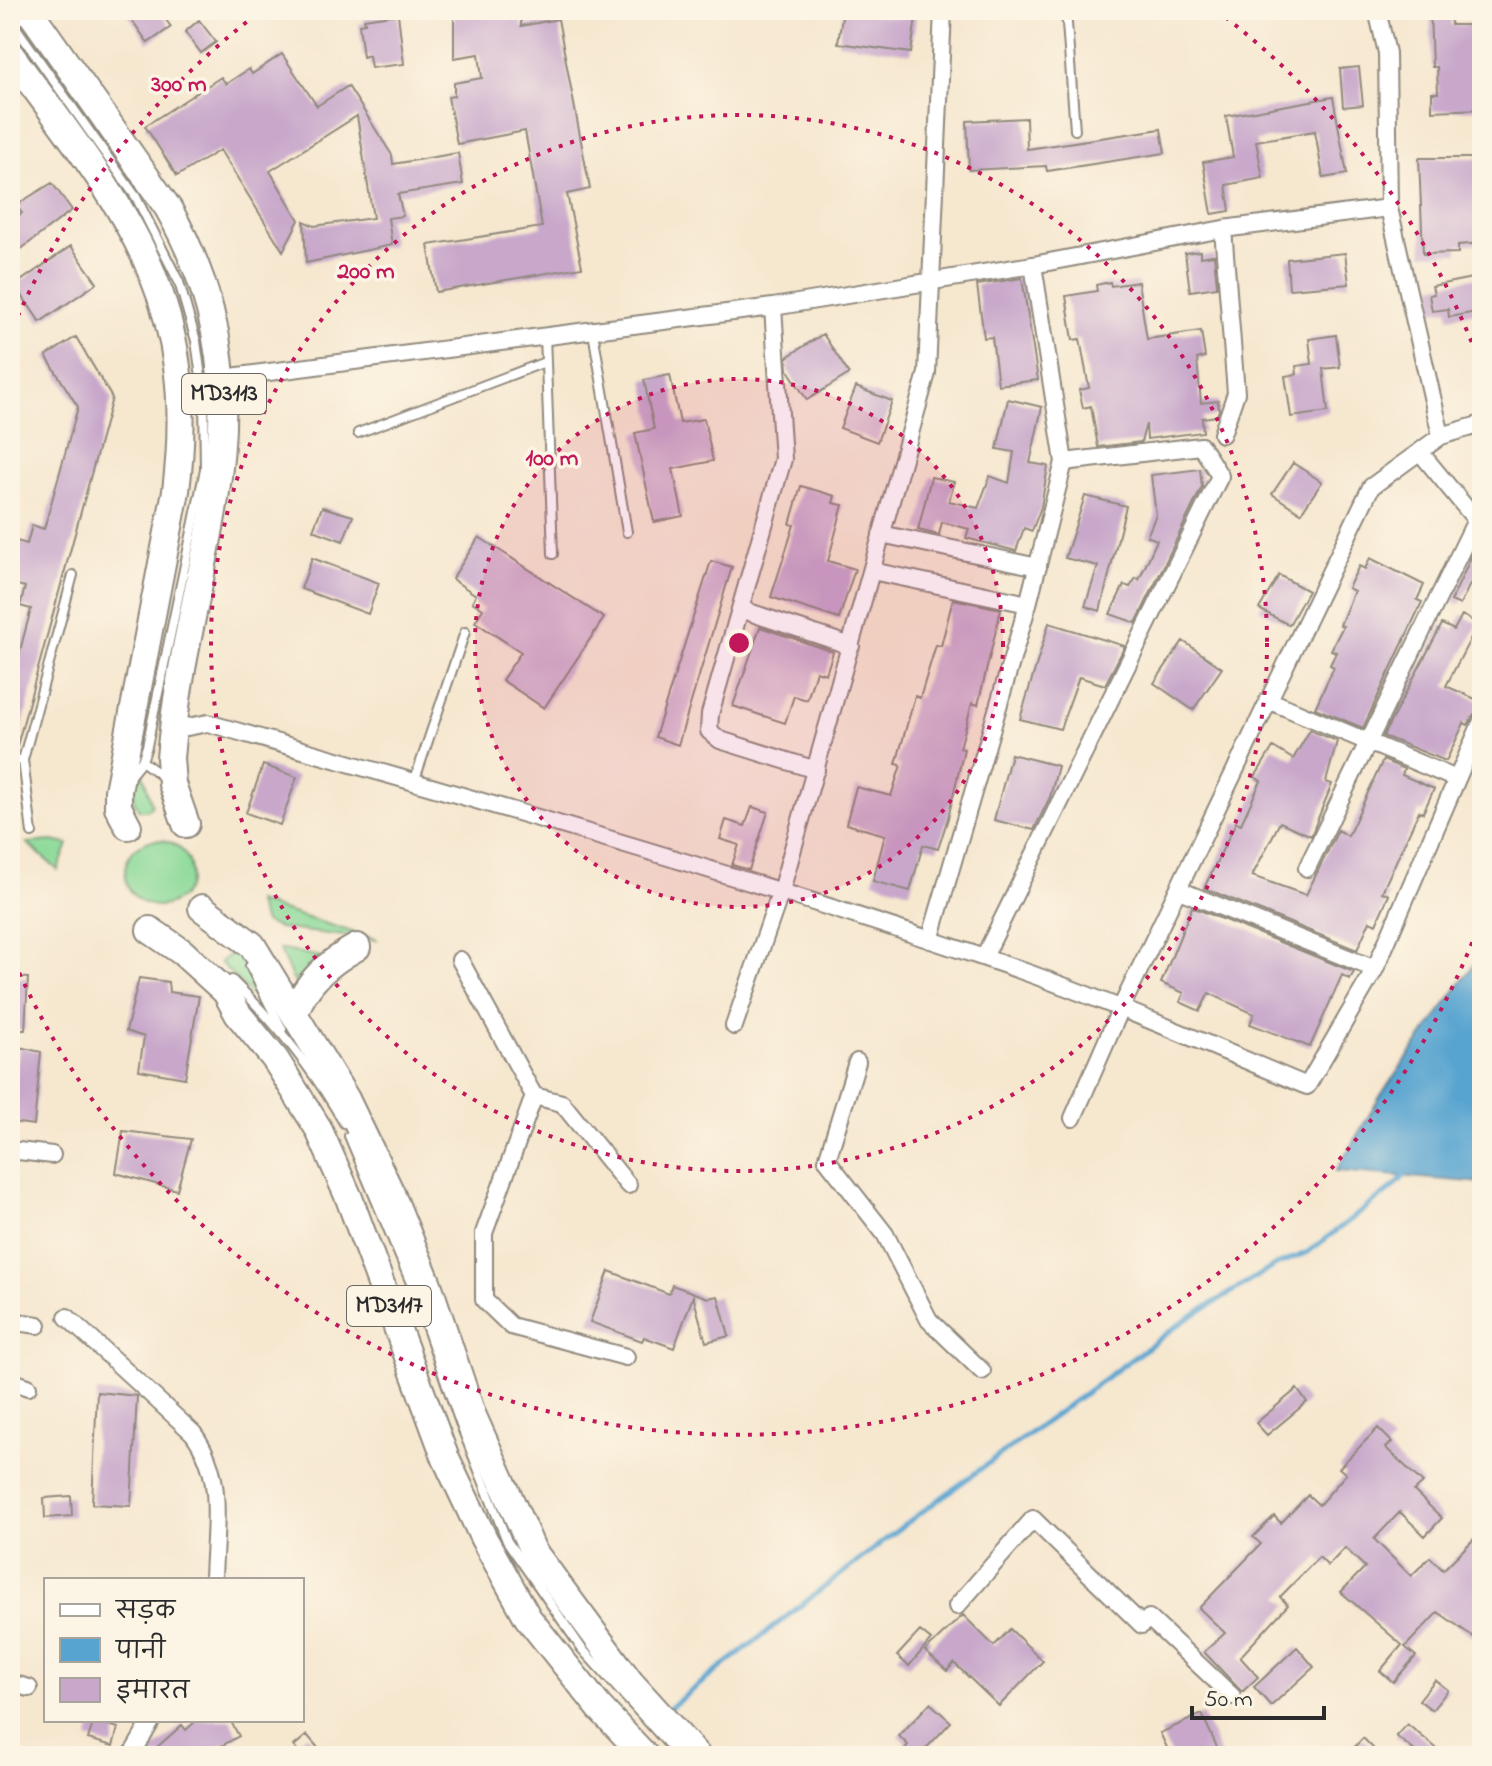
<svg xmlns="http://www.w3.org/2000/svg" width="1492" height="1766" viewBox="0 0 1492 1766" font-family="'Indie Flower','Playpen Sans Deva',sans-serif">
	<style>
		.green { fill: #8ad998; stroke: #5a8262; stroke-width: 2 }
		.water { fill: #58a4d0; stroke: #42687e; stroke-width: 2 }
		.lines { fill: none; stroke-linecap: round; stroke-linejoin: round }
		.stream { stroke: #58a4d0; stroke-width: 5 }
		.building { fill: #c8a7cb }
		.lane-casing { stroke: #90897d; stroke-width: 12 }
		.street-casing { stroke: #90897d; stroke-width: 20 }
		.primary-casing { stroke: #90897d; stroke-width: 30 }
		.lane { stroke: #fff; stroke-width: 8 }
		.street { stroke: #fff; stroke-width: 16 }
		.primary { stroke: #fff; stroke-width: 26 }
		.ring { fill: none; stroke: #c2185b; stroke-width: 4; stroke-dasharray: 4 8 }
		.labels { text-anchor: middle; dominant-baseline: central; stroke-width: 7; stroke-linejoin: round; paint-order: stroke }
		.shield { fill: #fcf5e5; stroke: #6a6863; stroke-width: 2 }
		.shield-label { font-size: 24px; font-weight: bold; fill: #2b2b2b }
		.centre { fill: #c2185b; stroke: #fcf5e5; stroke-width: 4 }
		.ring-label { font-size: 24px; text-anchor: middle; font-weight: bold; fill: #c2185b; stroke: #fcf5e5; stroke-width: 7; stroke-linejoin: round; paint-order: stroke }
	</style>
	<rect width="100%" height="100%" fill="#fcf5e5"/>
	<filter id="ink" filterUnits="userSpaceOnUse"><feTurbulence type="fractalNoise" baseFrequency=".0125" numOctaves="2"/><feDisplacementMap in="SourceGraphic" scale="16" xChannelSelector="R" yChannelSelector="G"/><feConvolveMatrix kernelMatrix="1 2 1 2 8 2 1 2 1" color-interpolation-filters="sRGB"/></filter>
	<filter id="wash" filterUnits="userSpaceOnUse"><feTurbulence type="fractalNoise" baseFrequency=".006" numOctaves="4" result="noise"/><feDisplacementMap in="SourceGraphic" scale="32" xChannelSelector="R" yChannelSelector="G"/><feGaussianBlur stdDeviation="1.8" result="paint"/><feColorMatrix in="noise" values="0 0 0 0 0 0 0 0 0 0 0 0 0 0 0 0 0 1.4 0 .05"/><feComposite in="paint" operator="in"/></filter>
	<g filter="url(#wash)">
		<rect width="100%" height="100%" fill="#f6e7cf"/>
		<!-- green -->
		<path class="green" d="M141,767L152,805L147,810H139L133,799Z
			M125 873a33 33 0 1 1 66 0a33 33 0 1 1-66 0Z
			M52,841L68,844L58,870L27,843Z
			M256,902L378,940L278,928L264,922Z
			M279,949L321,957L297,988Z
			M232,952L248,960L269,1014L220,962Z"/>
		<!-- water -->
		<path class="water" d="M1482,953V1183L1336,1171L1381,1095Z"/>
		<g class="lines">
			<!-- stream -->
			<path class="stream" d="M668,1709L908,1522L1185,1320L1276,1265L1308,1252L1395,1186L1406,1174
				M612,1756L624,1746"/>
		</g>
		<g id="blocks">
			<!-- building -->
			<path class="building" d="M125,10H159L171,27L148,43Z
				M454,10H521V26L558,19L590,189L567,194L582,267L436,292L428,245L542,227L525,131L457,144L448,97L454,96V83L482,78L479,54L454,58Z
				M843,10L901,18L902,10H917L911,53L838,43Z
				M1430,10H1450L1451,25H1482V109L1432,111V93H1438L1437,67H1432Z
				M398,14L404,64L371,68L369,55L363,57L359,24L365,23L364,19Z
				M199,20L216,42L201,53L185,32Z
				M282,54L317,106L348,86L392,155L393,164L458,153L463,184L398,194L403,216L388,218L392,245L306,263L304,221L314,226L373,218L357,116L270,171L299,220L283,251L220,150L177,176L145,126L221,77L226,84L249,69L252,74Z
				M1359,67L1363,105L1343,107L1340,69Z
				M1333,97L1347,174L1323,178L1315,131L1256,141L1263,178L1226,185L1230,211L1212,214L1203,162L1233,157L1226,116Z
				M1026,118L1027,149L1161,129L1165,153L1047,171L1046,166L969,170L967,121Z
				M1419,158H1482V243L1458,245V253L1423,254Z
				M52,183L72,210L16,253L10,246V222L22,213L16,205Z
				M71,246L97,283L40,322L15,285Z
				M1200,251V257L1214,255L1217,287L1190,291L1185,253Z
				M1345,253L1349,284L1289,289L1287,259Z
				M1477,277L1482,311L1449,317L1448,309L1432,311L1429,295L1434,294L1432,286Z
				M1022,278L1038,380L998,385L992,337L984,338L977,285Z
				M1110,282L1111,286L1138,282L1147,339L1201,331L1205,357L1197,359L1201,403L1218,401L1219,410L1217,416L1202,418L1203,432L1147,439L1146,424L1141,442L1098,447L1091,406L1083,408L1079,390L1089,388L1080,339L1073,340L1066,296L1097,291L1096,285Z
				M823,334L849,374L807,400L788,370L787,357Z
				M1336,335L1340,367L1323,369L1328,412L1291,417L1285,376L1297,374L1296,366L1312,364L1309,339Z
				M76,337L112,398L15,753H10V688L31,609L20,606L25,587L10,583V539L27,544L32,525L44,529L78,407L46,356Z
				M670,375L680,423L704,419L713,461L673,469L683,516L654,522L635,433L654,429L644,380Z
				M856,387L892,401L877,442L840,428Z
				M1008,399L1042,407L1030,463L1048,466L1041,507L1032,531L1024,528L1016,551L966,538L969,529L942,522L939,535L918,530L931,477L954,482L949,501L978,508L990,476L1009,483L1014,452L997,449Z
				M1293,463L1322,482L1301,513L1272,494Z
				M1200,469L1202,487L1136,623L1110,614L1124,585L1130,587L1136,578L1139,580L1157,540L1147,536L1156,515L1151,475Z
				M801,486L835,496L833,503L843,505L828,561L855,569L839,619L771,597L794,525L790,524Z
				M1085,496L1126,506L1100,611L1085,606L1098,566L1065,558Z
				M322,507L353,516L343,541L313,530Z
				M1482,533V559L1460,605L1451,601Z
				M479,537L604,618L544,708L502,680L521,652L475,622L483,609L472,602L476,595L452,579Z
				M312,558L379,583L368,614L301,589Z
				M1370,558L1424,585L1417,600L1422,602L1363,728L1315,708L1334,667L1330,665L1336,652L1331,650L1343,626L1340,625L1354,591L1348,588L1359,566L1365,569Z
				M711,561L732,567L678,745L655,737Z
				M1279,575L1308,591L1289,625L1259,609Z
				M953,599L1001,609L978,705L972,703L960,748L964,749L948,818L938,849L923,845L910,891L873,881L885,835L846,824L856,787L891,796L901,765L896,764L915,696L920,698L936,645L941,646Z
				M1462,615L1478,624L1446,686L1482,702V709L1475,713L1468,725L1464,723L1446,761L1383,736L1442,624L1454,630Z
				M1049,623L1125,646L1105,685L1079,677L1060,729L1020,719Z
				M760,627L833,652L826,674L816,671L807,700L794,696L785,723L733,706Z
				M1183,641L1222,668L1193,710L1154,683Z
				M1310,730L1337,741L1326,782L1332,784L1317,821L1311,836L1280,822L1252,876L1306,895L1338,830L1348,836L1383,760L1404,769L1402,775L1434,789L1423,813L1419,811L1382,892L1389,895L1376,924L1370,921L1357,950L1204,888L1236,822L1241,824L1261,781L1255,777L1273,747L1293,759Z
				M1011,754L1058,766L1050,797L1034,830L994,820Z
				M263,765L297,777L280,825L246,813Z
				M752,807L768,812L749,870L732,865L739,845L720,839L726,820L745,826Z
				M1192,907L1354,972L1350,979L1342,975L1310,1047L1250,1024L1254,1014L1209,993L1200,1011L1180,1002L1184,993L1161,983Z
				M10,977L28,978L25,1030H10Z
				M139,978L168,982L169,992L199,996L185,1078L139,1070L144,1037L126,1031Z
				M19,1047L41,1052L34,1125L11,1122Z
				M123,1131L191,1139L177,1190L116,1173Z
				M609,1271L669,1294L672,1285L708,1298L718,1296L729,1336L706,1342L693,1296L674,1348L644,1337L642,1341L590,1322Z
				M1297,1389L1307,1402L1267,1435L1256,1423Z
				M97,1392L137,1396L131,1506L92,1504Z
				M1378,1428L1392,1442L1386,1448L1423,1483L1414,1491L1442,1518L1425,1536L1400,1512L1374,1539L1411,1576L1430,1557L1443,1570L1482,1531V1643L1438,1612L1405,1647L1416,1656L1393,1682L1380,1671L1402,1645L1341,1592L1365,1567L1345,1548L1328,1566L1319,1557L1280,1597L1288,1605L1240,1657L1258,1677L1242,1692L1204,1652L1225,1633L1199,1608L1261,1544L1253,1537L1274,1516L1281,1523L1308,1495L1319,1505L1346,1474L1339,1468Z
				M71,1496L72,1516L45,1518L44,1498Z
				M963,1615L994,1646L1010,1629L1043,1661L999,1706L954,1663L947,1671L925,1651Z
				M920,1631L931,1640L909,1666L897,1656Z
				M1297,1647L1314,1667L1271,1706L1254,1687Z
				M1435,1680L1448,1690L1432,1710L1419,1700Z
				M930,1703L951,1722L919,1756H899L908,1745L899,1736Z
				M1202,1714L1221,1756H1171L1160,1733Z
				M94,1720L118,1728L113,1746L88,1739Z
				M197,1720H230L239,1736L203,1756H147L182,1725L186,1730Z
				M1407,1724L1435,1747L1444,1756H1421L1396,1736Z
				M307,1735L325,1756H302L294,1746Z
				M1363,1738L1373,1748L1365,1756H1346Z"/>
		</g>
	</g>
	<g filter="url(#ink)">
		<use href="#blocks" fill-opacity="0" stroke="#90897d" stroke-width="2"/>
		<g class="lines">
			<defs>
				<path id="lane" d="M1066,10L1075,130
					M10,19L136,197L179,282L196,341L204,398L205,469L147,746L142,761L129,777
					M593,332L627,532
					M545,335L553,554
					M358,433L545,362
					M10,760H23
					M142,761L167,780
					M414,782L465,632
					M32,833L23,760L73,575
					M250,966L282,1029
					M232,980C276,1023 314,1070 344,1123
					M349,1136L413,1288L460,1423L507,1541L582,1649L679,1756"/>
				<path id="street" d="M1377,10L1387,53L1389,208L1441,436
					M773,307L783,459L710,714L709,731L720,740L816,770
					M223,378L773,307L1033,265L1223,229L1389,208
					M1222,434L1236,393L1223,229
					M881,534L1038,567
					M872,571L1028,604
					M740,609L851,646
					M1268,700L1454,778
					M172,730L208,723C468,797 727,871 982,957C1093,994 1200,1041 1307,1086L1375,969L1482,721
					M1307,868L1476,520L1420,452
					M1179,890L1375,969
					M930,940L1028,604L1064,462L1033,265
					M984,957L1220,476L1201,446L1064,462
					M460,960L534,1096L562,1103L628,1185
					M734,1026L781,891L927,373L943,10
					M857,1062L827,1160L885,1234L929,1320L982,1371
					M534,1096L484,1233V1300L511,1326L626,1357
					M1073,1118L1121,1008L1371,487L1441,436L1482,424
					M10,1150L52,1155
					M67,1317L193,1433C226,1478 214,1527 213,1580
					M10,1321L38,1325
					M10,1381L28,1387
					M957,1606L1033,1519L1142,1625
					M1149,1618L1232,1696
					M10,1683L29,1688
					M131,1756L152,1720"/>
				<path id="primary" d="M29,10L168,208C280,406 187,556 170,758L172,784L186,824
					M10,54C120,205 201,291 176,491L118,791V807L128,826
					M202,908L252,945L346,1099L390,1191L428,1284L472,1414L533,1551L630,1682L697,1756
					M150,930L182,952L226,992L238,1014L275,1059L318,1128L349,1198L446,1459L484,1539L528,1618L599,1707L645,1756
					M295,1012C307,981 328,963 357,947"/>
			</defs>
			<!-- lane casing -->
			<use href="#lane" class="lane-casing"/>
			<!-- street casing -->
			<use href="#street" class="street-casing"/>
			<!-- primary casing -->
			<use href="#primary" class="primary-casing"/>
			<!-- lane -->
			<use href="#lane" class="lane"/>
			<!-- street -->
			<use href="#street" class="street"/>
			<!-- primary -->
			<use href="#primary" class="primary"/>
		</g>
	</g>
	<!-- distance rings -->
	<circle cx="739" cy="643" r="264" fill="#c2185b" fill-opacity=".12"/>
	<g class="ring">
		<circle cx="739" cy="643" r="264"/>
		<circle cx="739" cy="643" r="528"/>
		<path d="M1481 920A792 792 0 0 1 13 959M13 327A792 792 0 0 1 262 10M1216 10A792 792 0 0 1 1481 366"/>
	</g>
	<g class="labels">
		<!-- shield labels -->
		<g class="shield">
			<rect x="182" y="374" width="84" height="40" rx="6"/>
			<rect x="347" y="1286" width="84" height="40" rx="6"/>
		</g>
		<g class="shield-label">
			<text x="224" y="394">MD3113</text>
			<text x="389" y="1306">MD3117</text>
		</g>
	</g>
	<circle cx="739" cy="643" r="12" class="centre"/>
	<g class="ring-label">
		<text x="179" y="91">300 m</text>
		<text x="366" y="278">200 m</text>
		<text x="552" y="465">100 m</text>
	</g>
	<!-- margin -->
	<rect width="1492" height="1766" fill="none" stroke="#fcf5e5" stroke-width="40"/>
	<!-- legend -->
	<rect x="44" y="1578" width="260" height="144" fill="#fcf5e5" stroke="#a8a49b" stroke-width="2"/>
	<rect x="60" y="1604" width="40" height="12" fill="#ffffff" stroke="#a8a49b" stroke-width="2"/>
	<text x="116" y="1618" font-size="24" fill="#2b2b2b">सड़क</text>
	<rect x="60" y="1638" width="40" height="24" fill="#58a4d0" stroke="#a8a49b" stroke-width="2"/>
	<text x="116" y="1658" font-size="24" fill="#2b2b2b">पानी</text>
	<rect x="60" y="1678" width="40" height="24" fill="#c8a7cb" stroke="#a8a49b" stroke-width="2"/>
	<text x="116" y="1698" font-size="24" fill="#2b2b2b">इमारत</text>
	<!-- scale -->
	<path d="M1192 1706v12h132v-12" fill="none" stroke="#2b2b2b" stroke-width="4"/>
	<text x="1204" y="1706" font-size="24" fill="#2b2b2b" stroke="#fcf5e5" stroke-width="6" paint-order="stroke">50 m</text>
</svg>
